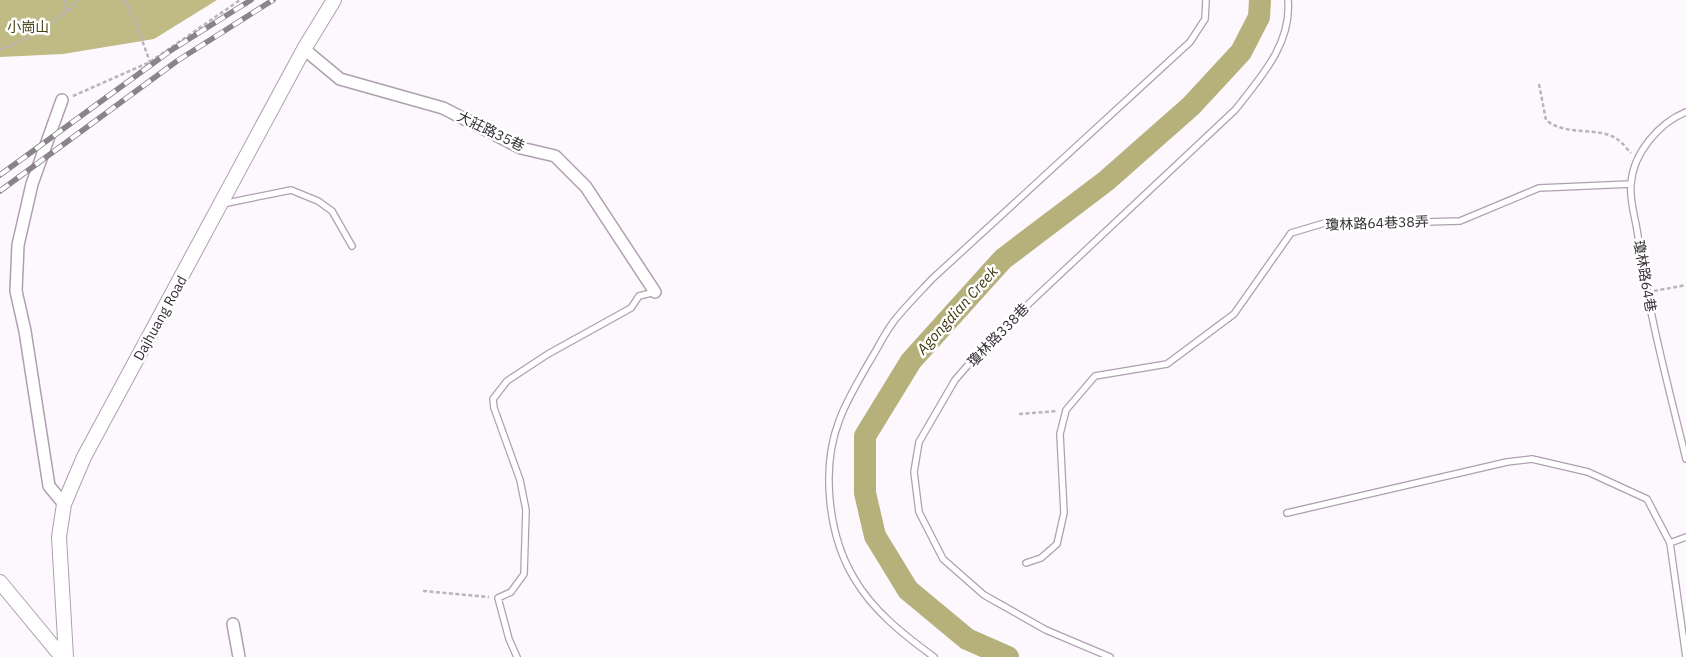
<svg xmlns="http://www.w3.org/2000/svg" width="1686" height="657" viewBox="0 0 1686 657" font-family="'IBM Plex Sans','Noto Sans TC',sans-serif">
	<style>
		.forest { fill: #c0ba84 }
		.lines { fill: none; stroke-linecap: round; stroke-linejoin: round }
		.river { stroke: #b6b07b; stroke-width: 22 }
		.service-casing { stroke: #aea0af; stroke-width: 8 }
		.minor-casing { stroke: #aea0af; stroke-width: 14 }
		.tertiary-casing { stroke: #aea0af; stroke-width: 16 }
		.path { stroke: #bab4bb; stroke-width: 2.5; stroke-dasharray: 4 2.5; stroke-linecap: butt }
		.service { stroke: #fff; stroke-width: 5.5 }
		.minor { stroke: #fff; stroke-width: 11 }
		.tertiary { stroke: #fff; stroke-width: 14 }
		.rail-casing { stroke: #89838a; stroke-width: 5.5 }
		.rail { stroke: #fff; stroke-width: 4; stroke-dasharray: 11; stroke-linecap: butt }
		.labels { text-anchor: middle; dominant-baseline: central; stroke-width: 5; stroke-linejoin: round; paint-order: stroke }
		.park-label { font-size: 14px; fill: #464117; stroke: #fff }
		.street-label { font-size: 14px; fill: #332e34; stroke: #fff }
		.water-label { font-size: 15px; font-style: italic; fill: #3e390e; stroke: #fff }
	</style>
	<rect width="100%" height="100%" fill="#fdf7fe"/>
	<!-- forest -->
	<path class="forest" d="M0,0H217L154,39L63,54L0,57Z"/>
	<g class="lines">
		<!-- river -->
		<path class="river" d="M1008,657L967,639L908,590L875,536L865,493V436L911,361L1003,259L1106,181L1191,106L1241,52L1259,17L1260,0"/>
		<defs>
			<path id="service" d="M1686,112C1659,123 1633,153 1631,184C1629,200 1636,220 1638,236C1648,312 1668,385 1686,459
				M222,204L291,190L318,201L332,211L352,246
				M1287,513L1507,462L1532,459L1588,472L1647,499L1670,543
				M1686,537L1670,543L1686,657
				M1026,563L1041,558L1057,544L1064,513L1060,434L1066,410L1095,376L1167,364L1234,314L1291,233L1328,222L1356,224L1460,221L1539,188L1631,184
				M517,657L509,639L498,598L511,592L524,574L526,510L520,480L494,408L493,399L507,381L548,354L631,308L639,296L655,292
				M934,657C904,635 873,611 854,578C828,535 821,468 839,421C846,401 858,382 868,364C877,350 884,334 894,321C905,307 919,293 932,279L1190,42L1205,19L1206,0
				M1110,657L1046,630L984,595L943,559L919,512L914,472L919,442L955,380L989,341L1235,110C1260,78 1292,44 1288,0"/>
			<path id="minor" d="M304,49L340,79L443,108L521,148L555,156L586,187L655,292
				M62,100L32,184L18,245L16,291L25,331L49,486L64,504
				M233,624L239,657"/>
			<path id="tertiary" d="M0,582L62,657
				M66,657L59,537L64,504L84,457L304,49L334,0"/>
		</defs>
		<!-- service casing -->
		<use href="#service" class="service-casing"/>
		<!-- minor casing -->
		<use href="#minor" class="minor-casing"/>
		<!-- tertiary casing -->
		<use href="#tertiary" class="tertiary-casing"/>
		<!-- path -->
		<path class="path" d="M64,0L67,11
			M124,0L135,21L150,62
			M0,49C21,45 65,16 78,0
			M1539,84L1546,120C1567,137 1598,126 1617,139C1622,142 1627,149 1631,153
			M73,96L150,62L240,0
			M1654,291L1686,285
			M1019,414L1057,411
			M423,591L489,597"/>
		<!-- service -->
		<use href="#service" class="service"/>
		<!-- minor -->
		<use href="#minor" class="minor"/>
		<!-- tertiary -->
		<use href="#tertiary" class="tertiary"/>
		<defs>
			<path id="rail" d="M0,175L170,51L251,0
				M0,191L177,61L273,0"/>
		</defs>
		<!-- rail casing -->
		<use href="#rail" class="rail-casing"/>
		<!-- rail -->
		<use href="#rail" class="rail"/>
	</g>
	<g class="labels">
		<!-- park labels -->
		<g class="park-label">
			<text x="28" y="27">小崗山</text>
		</g>
		<!-- street labels -->
		<g class="street-label">
			<text transform="translate(491 131) rotate(26)">大莊路35巷</text>
			<text transform="translate(1377 223) rotate(-2)">瓊林路64巷38弄</text>
			<text transform="translate(1645 276) rotate(80)">瓊林路64巷</text>
			<text transform="translate(160 318) rotate(-61)">Dajhuang Road</text>
			<text transform="translate(998 335) rotate(-46)">瓊林路338巷</text>
		</g>
		<!-- water labels -->
		<g class="water-label">
			<text transform="translate(957 310) rotate(-48)">Agongdian Creek</text>
		</g>
	</g>
</svg>
